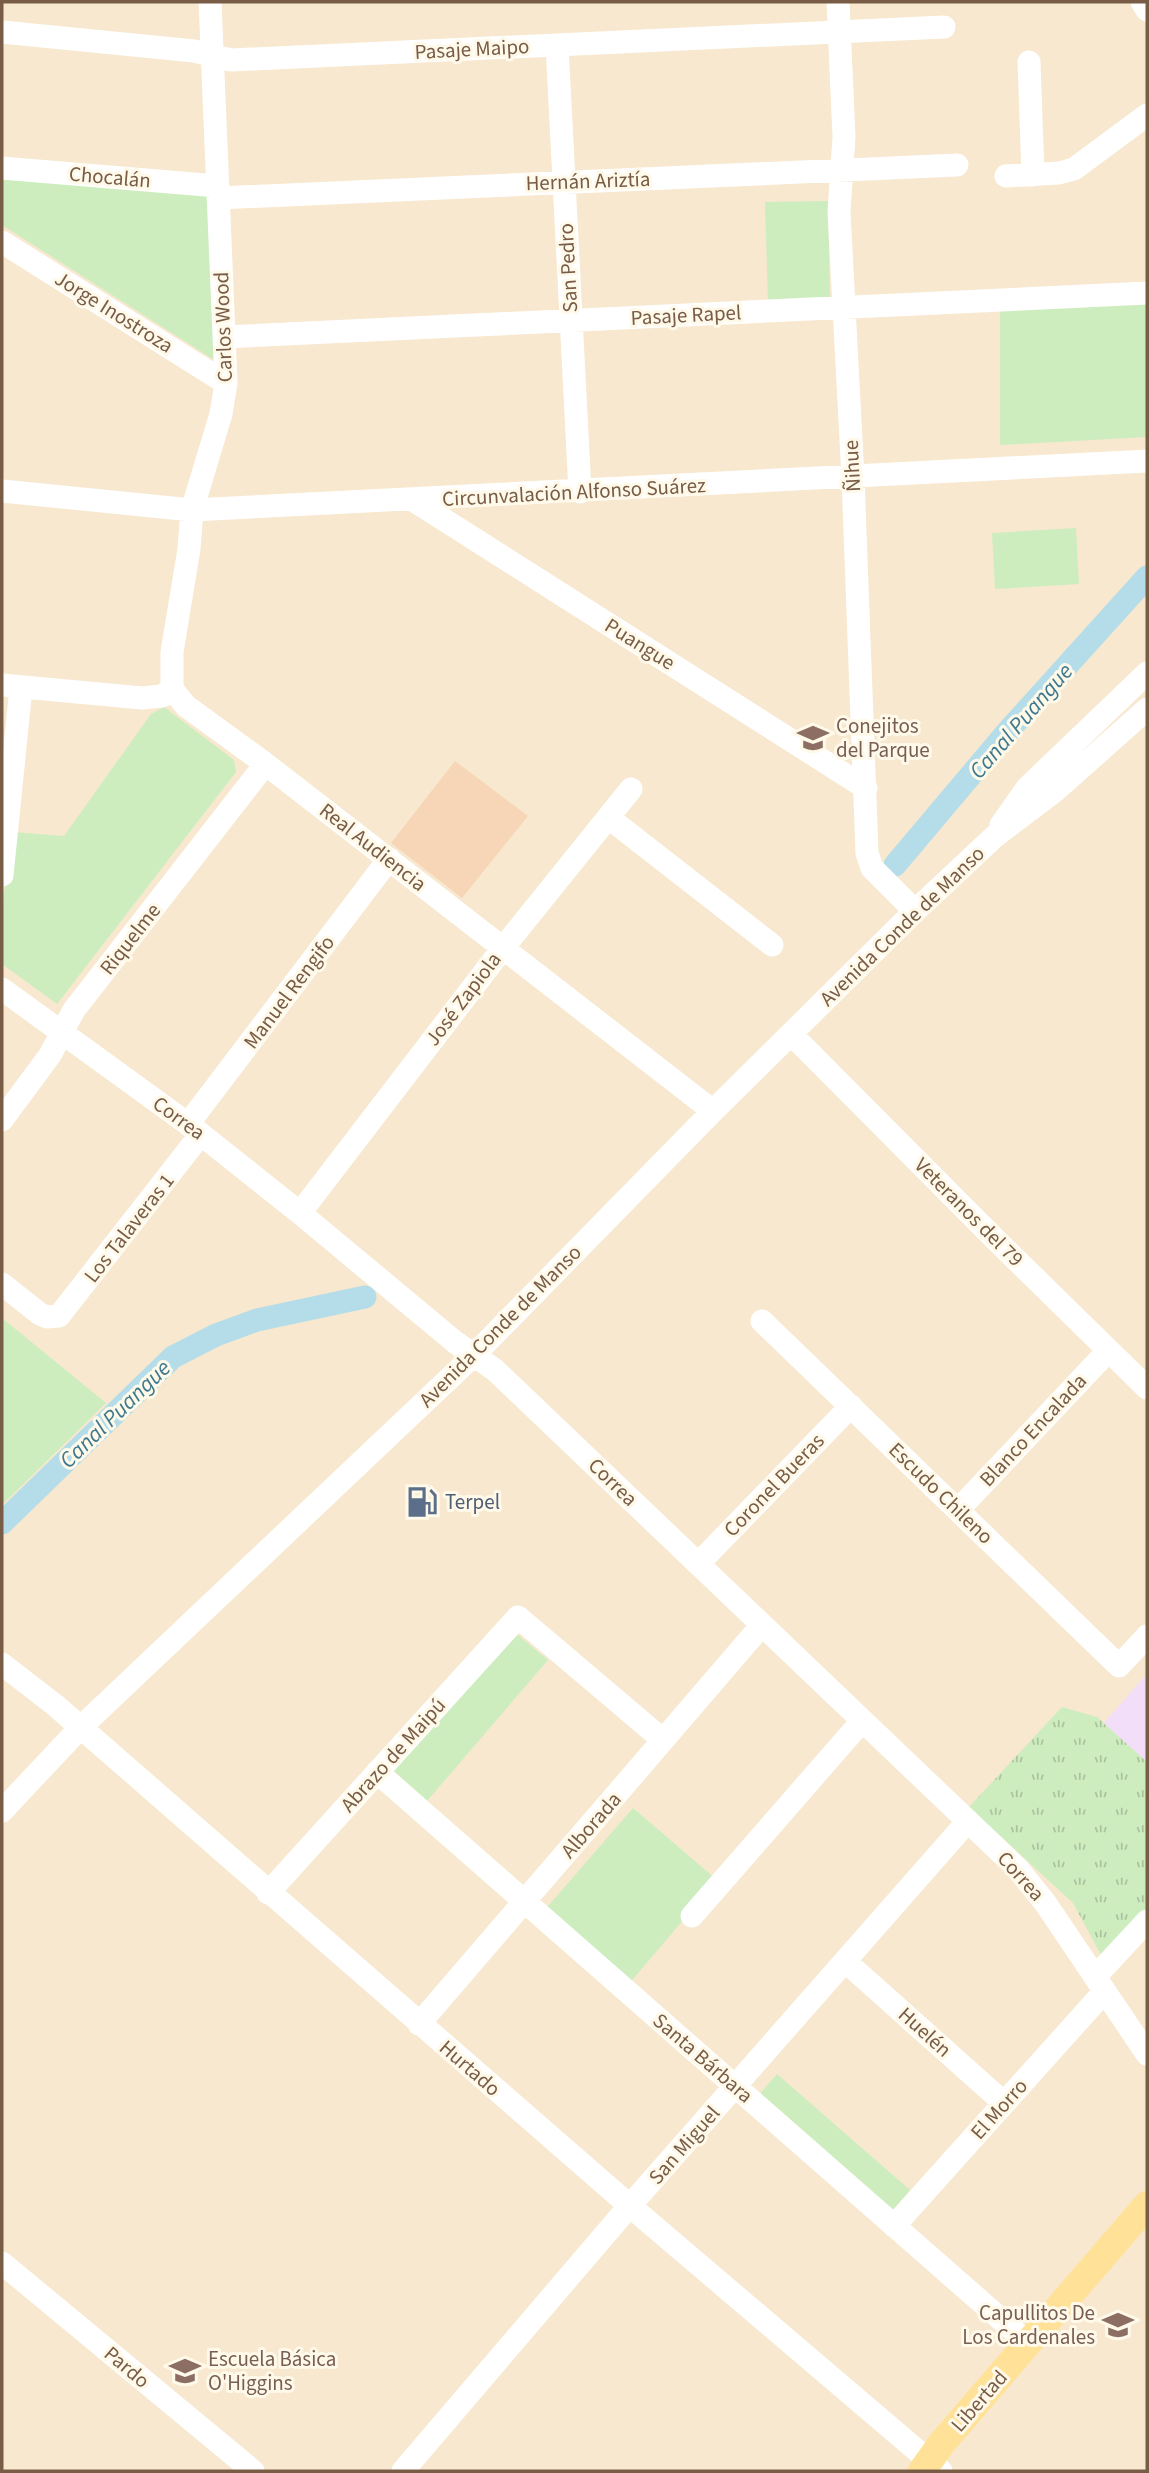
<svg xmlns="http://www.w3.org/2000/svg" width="1149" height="2473" viewBox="0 0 1149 2473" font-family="'Source Sans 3',sans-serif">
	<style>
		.residential { fill: #f7e8cf }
		.education { fill: #f3defa }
		.grass { fill: url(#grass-tufts) }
		.park { fill: #cdedbf }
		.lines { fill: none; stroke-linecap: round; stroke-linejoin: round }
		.canal { stroke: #b4dde9; stroke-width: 23 }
		.building { fill: #f6d6b7 }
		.minor { stroke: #fff; stroke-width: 23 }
		.major { stroke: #ffe298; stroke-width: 28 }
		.labels { text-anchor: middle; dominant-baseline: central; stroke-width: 6; stroke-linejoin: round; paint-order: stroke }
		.street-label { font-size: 21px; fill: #785c46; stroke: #fff9ea }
		.education-label { font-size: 21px; fill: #785e54; stroke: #fff9ea; text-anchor: start }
		.service-label { font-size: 21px; fill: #4e5e75; stroke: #fff9ea; text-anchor: start }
		.water-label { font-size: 23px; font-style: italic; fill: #3d798e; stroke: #fff9ea }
	</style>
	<defs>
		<pattern id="grass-tufts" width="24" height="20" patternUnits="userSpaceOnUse" patternTransform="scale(1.75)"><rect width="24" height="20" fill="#cdedbf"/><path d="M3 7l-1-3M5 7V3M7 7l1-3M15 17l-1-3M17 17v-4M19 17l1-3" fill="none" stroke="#abc39d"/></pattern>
	</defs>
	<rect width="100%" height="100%" fill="#fef6e1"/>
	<!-- residential -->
	<path class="residential" d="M2,2H1147V2471H2Z"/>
	<!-- education -->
	<path class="education" d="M1147,1674V1762L1104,1723Z"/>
	<!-- grass -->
	<path class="grass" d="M1062,1707L1097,1717L1147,1762V1909L1102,1957L1073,1903L969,1807Z"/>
	<!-- park -->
	<path class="park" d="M2,172L211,192L216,361L2,225Z
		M828,201L830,303L768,305L765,202Z
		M1147,301V437L1000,445V308Z
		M1076,528L1079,584L995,589L992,533Z
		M164,707L234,760L236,772L57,1004L2,964V910L12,832L64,836L151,714Z
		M2,1318L106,1403L2,1505Z
		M513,1631L548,1660L427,1801L393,1770Z
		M633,1808L717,1880L628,1985L543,1912Z
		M777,2074L910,2190L892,2212L758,2096Z"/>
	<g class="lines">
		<!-- canal -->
		<path class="canal" d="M895,865L1008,731L1147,577
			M2,1523L173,1357L216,1335L257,1320L365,1297"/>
	</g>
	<!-- building -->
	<path class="building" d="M455,761L528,816L462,898L391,843Z"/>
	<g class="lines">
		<!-- minor -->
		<path class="minor" d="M838,2L844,137L839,212L853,478L867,853L872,868L915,911
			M1142,2L1147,10
			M2,32L194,51L231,60L944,27
			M557,45L580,492
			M1029,62L1033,175
			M2,168L218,186
			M1006,176L1059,173L1074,169L1147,115
			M218,198L957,165
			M2,242L226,383
			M224,337L1147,293
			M2,491L192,510L1147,461
			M413,500L866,788
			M2,685L142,698L162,696L172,689
			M172,689V652L189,549L192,510L221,414L226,383L210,2
			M172,689L186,706L263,762L713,1111
			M609,818L772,945
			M1001,825L1027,788L1147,673
			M2,875L21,688
			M2,989L188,1124L300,1213L455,1342L495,1370L1018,1869L1046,1904L1147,2054
			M791,1034L995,1239L1147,1388
			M2,1120L50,1055L74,1010L263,767V762
			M188,1124L389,859
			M300,1213L503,948L631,789
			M2,1284L40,1314L47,1317L59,1316L201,1134
			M762,1321L1119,1666L1147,1636
			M958,1510L1108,1351
			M698,1564L851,1406
			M2,1664L55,1705L630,2206L941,2471
			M377,1772L1028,2343
			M2,1811L80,1728L473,1356L713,1111L915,911L994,837L1056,790L1147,709
			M268,1893L518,1617L663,1740
			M692,1916L862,1721
			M845,1961L1004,2103
			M1095,1977L1147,1921
			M419,2024L762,1625
			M894,2226L1104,1992
			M2,2263L253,2471
			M403,2471L620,2217L968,1821"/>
		<!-- major -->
		<path class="major" d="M922,2471L942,2443L1147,2205"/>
	</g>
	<!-- icons -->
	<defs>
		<symbol id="school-bare" viewBox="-9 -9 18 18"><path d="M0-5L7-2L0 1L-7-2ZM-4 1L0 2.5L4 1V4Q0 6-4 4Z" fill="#8d6e63" stroke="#fff9ea" stroke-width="2.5" paint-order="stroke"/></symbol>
		<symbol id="fuel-bare" viewBox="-9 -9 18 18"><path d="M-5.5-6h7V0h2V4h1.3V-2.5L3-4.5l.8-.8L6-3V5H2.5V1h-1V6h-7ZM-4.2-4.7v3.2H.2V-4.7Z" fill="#5c6f8a" stroke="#fff9ea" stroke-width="2.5" paint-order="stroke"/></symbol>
	</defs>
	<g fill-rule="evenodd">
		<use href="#school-bare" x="791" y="716" width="44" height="44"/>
		<use href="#fuel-bare" x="400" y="1480" width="44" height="44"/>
		<use href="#school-bare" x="1096" y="2303" width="44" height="44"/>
		<use href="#school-bare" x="163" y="2349" width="44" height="44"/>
	</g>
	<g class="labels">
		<!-- street labels -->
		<g class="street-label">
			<text transform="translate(472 49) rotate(-3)">Pasaje Maipo</text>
			<text transform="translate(110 177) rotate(5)">Chocalán</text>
			<text transform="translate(588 181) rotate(-2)">Hernán Ariztía</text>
			<text transform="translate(568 268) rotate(-93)">San Pedro</text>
			<text transform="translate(114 312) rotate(32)">Jorge Inostroza</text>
			<text transform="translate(686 315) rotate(-3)">Pasaje Rapel</text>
			<text transform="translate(223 327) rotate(-92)">Carlos Wood</text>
			<text transform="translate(852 466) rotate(-93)">Ñihue</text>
			<text transform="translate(574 492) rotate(-3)">Circunvalación Alfonso Suárez</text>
			<text transform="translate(640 644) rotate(32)">Puangue</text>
			<text transform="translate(373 847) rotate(38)">Real Audiencia</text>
			<text transform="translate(902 926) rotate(-44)">Avenida Conde de Manso</text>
			<text transform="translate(130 939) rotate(-52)">Riquelme</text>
			<text transform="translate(289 992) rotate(-53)">Manuel Rengifo</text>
			<text transform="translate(463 999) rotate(-53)">José Zapiola</text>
			<text transform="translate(179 1118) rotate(36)">Correa</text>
			<text transform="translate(969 1212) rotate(45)">Veteranos del 79</text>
			<text transform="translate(129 1228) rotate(-52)">Los Talaveras 1</text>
			<text transform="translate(500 1326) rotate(-45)">Avenida Conde de Manso</text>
			<text transform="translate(1033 1430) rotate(-47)">Blanco Encalada</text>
			<text transform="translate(613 1482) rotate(44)">Correa</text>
			<text transform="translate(774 1485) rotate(-46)">Coronel Bueras</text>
			<text transform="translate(941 1493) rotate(44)">Escudo Chileno</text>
			<text transform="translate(393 1755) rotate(-48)">Abrazo de Maipú</text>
			<text transform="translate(591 1825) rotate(-49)">Alborada</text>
			<text transform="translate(1021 1876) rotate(48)">Correa</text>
			<text transform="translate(925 2032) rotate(42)">Huelén</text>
			<text transform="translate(703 2058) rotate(41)">Santa Bárbara</text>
			<text transform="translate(470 2068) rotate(41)">Hurtado</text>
			<text transform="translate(999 2109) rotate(-48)">El Morro</text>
			<text transform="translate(684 2145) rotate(-49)">San Miguel</text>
			<text transform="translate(127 2367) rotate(40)">Pardo</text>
			<text transform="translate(979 2401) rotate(-49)">Libertad</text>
		</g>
		<!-- education labels -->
		<g class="education-label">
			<text x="836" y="726">Conejitos<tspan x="836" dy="24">del Parque</tspan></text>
			<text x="1095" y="2313" text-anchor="end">Capullitos De<tspan x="1095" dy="24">Los Cardenales</tspan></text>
			<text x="208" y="2359">Escuela Básica<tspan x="208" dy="24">O'Higgins</tspan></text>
		</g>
		<!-- service labels -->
		<g class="service-label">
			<text x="445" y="1502">Terpel</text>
		</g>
		<!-- water labels -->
		<g class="water-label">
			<text transform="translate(1021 721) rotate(-49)">Canal Puangue</text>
			<text transform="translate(115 1414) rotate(-44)">Canal Puangue</text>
		</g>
	</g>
	<!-- border -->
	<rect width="1149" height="2473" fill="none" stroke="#785c46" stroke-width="7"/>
</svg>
